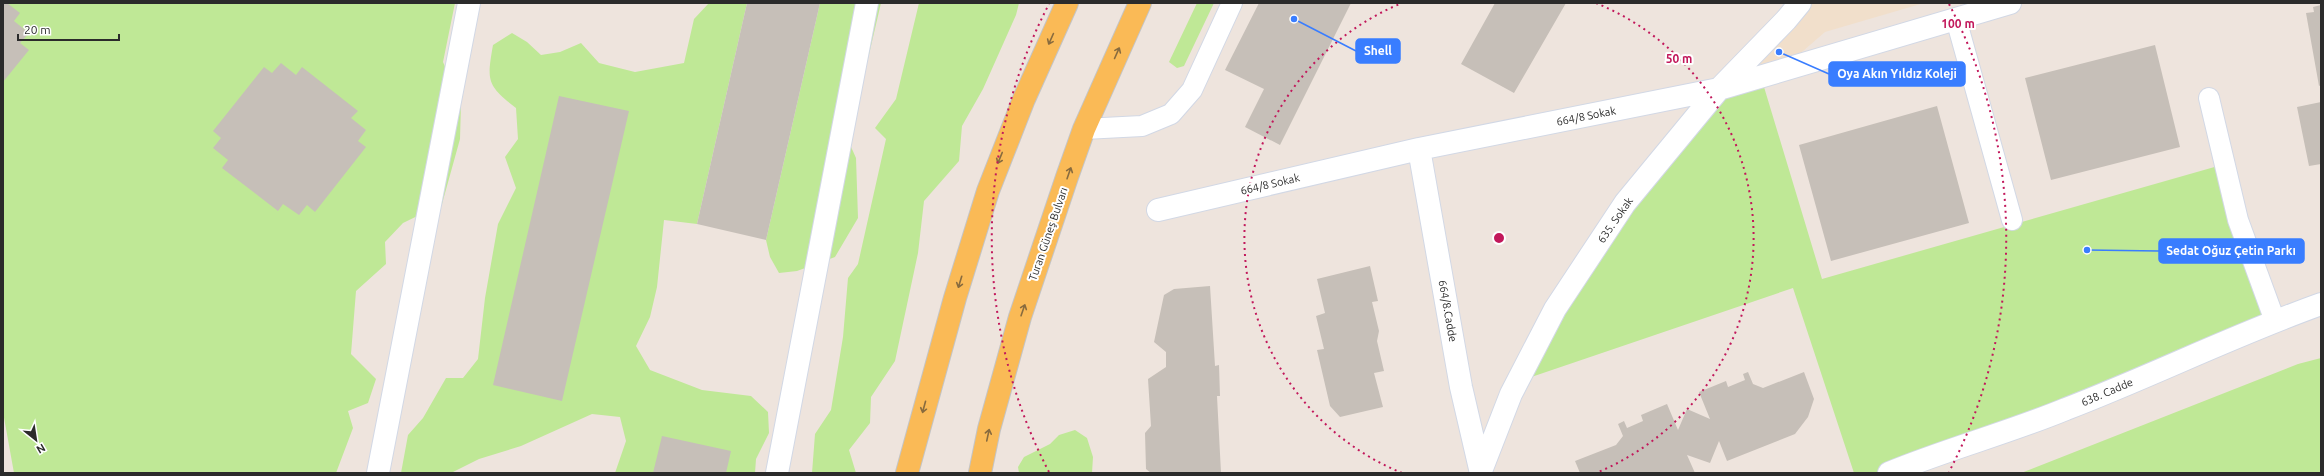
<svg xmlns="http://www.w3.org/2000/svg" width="2324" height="476" viewBox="0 0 2324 476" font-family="Ubuntu,sans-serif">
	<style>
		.education { fill: #f1dfcb }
		.green { fill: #bfe896 }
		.building { fill: #c6bfb8 }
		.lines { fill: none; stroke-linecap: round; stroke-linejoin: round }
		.service-casing { stroke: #d2d8e5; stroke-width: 22 }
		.minor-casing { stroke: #d2d8e5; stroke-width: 24 }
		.tertiary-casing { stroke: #d2d8e5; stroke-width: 24 }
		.primary-casing { stroke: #c4c4c4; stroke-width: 24 }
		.service { stroke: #fff; stroke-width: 20 }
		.minor { stroke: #fff; stroke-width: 22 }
		.tertiary { stroke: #fff; stroke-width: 22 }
		.primary { stroke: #faba56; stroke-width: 22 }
		.oneway { stroke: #886b3e }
		.ring { fill: none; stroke: #c2185b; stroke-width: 2; stroke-dasharray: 2 4 }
		.labels { text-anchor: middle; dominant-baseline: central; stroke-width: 4; stroke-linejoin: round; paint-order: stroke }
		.street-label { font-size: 11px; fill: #2b2b2b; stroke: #fff }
		.centre { fill: #c2185b; stroke: #fff; stroke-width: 2 }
		.ring-label { font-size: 12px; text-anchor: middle; font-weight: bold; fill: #c2185b; stroke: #fff; stroke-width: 4; stroke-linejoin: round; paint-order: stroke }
		.leader { fill: none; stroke: #397dff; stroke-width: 1.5 }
		.callout-dot { fill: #397dff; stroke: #fff; stroke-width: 1.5 }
		.callout { fill: #397dff; stroke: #397dff; stroke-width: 1.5 }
		.callout-label { font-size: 12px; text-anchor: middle; font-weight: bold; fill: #fff }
	</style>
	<rect width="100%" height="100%" fill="#eee4dd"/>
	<!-- education -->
	<path class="education" d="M1800,3H1924L1825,32L1780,71L1719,89Z"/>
	<!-- green -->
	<path class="green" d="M3,3H455L443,62L461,103L460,139L442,204L403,223L385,242L386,264L356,291L351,354L376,379L368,403L348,411L353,428L336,473H14L3,412Z
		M709,3H747L697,224L664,220L657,287L650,317L636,346L650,370L702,390L751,396L768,412L769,433L756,459L755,473H615L626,441L620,417L592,414L521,446L479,459L451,473H401L408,435L423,418L446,378H463L478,359L485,298L498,224L516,188L505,157L518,139L516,108C486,85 487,80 493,45L512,33L527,42L541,55L560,52L581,43L599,63L635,72L684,63L694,19Z
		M820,3H881L860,93L835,111L856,158L858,218L835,257L797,271L779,273L770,257L766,240Z
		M919,3H1019L1016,15L983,89L962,126L959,161L924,201L918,253L895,361L871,397L870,423L849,450L856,473H812L815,434L831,410L843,337L848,278L858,264L886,139L875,128L896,99Z
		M1197,3H1214L1184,66L1177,68L1169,62Z
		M1761,77L1822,279L2225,164L2275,321L2062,399L1889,473H1854L1793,288L1517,382L1555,309L1719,89Z
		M2321,358V473H2021L2298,364Z
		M1075,430L1087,438L1093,457L1092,473H1019L1018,467L1024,457L1050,444L1059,435Z"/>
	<!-- building -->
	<path class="building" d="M3,3H7L20,13L14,21L29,33L20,43L29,50L3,82Z
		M747,3H820L766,240L697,224Z
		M1259,3H1351L1280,145L1245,127L1264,89L1225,70Z
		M1495,3H1566L1514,93L1461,64Z
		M2321,5V85L2319,86L2306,13L2314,12L2313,7Z
		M2155,45L2180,147L2051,180L2025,78Z
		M281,63L296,75L302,67L358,111L351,118L366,130L358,141L366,147L315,212L307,205L299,215L283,204L278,211L222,168L228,160L213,148L221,138L213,131L264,67L272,73Z
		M559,96L629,111L562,401L493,385Z
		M2321,102V164L2309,166L2297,107Z
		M1937,106L1969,223L1831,261L1799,145Z
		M1370,266L1378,301L1372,302L1379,331L1377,341L1384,371L1374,373L1383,407L1340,417L1330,406L1317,350L1324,349L1316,316L1325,313L1317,279Z
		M1210,286L1215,366L1219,365L1220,396H1217L1221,473H1151L1146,469L1145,433L1151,426L1148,379L1166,367V352L1154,342L1164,295L1174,289Z
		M1748,372L1753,384L1763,388L1804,372L1814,399L1808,417L1795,434L1727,461L1719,441L1710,463L1687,455L1695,473H1580L1575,461L1616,445L1623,436L1618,424L1624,421L1627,428L1643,421L1641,415L1667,404L1678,430L1687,409L1710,419L1699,392L1726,381L1728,387L1745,380L1743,374Z
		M662,436L731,451L726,473H653Z"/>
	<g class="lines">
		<defs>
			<path id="service" d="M1956,19L2012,220
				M2209,98L2238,220L2275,321
				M1084,129L1142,126L1171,114L1192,90L1232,3"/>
			<path id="minor" d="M1419,149L1461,387L1481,473
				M1158,210L1419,149L1719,89L2010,3
				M1481,471L1511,394L1555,309L1625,203L1719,89L1786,20L1800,3
				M378,473L469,3
				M777,473L867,3"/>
			<path id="tertiary" d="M1889,473C1947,449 2008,433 2066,409C2152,376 2234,335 2321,304"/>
			<path id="primary" d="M907,473L955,298L988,191L1024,99L1067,3
				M980,473L989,429L1020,317L1067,177L1084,129L1140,3"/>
		</defs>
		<!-- service casing -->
		<use href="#service" class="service-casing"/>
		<!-- minor casing -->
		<use href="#minor" class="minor-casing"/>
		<!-- tertiary casing -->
		<use href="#tertiary" class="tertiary-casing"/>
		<!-- primary casing -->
		<use href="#primary" class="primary-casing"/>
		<!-- service -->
		<use href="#service" class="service"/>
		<!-- minor -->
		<use href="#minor" class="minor"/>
		<!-- tertiary -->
		<use href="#tertiary" class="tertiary"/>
		<!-- primary -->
		<use href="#primary" class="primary"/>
	</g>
	<!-- one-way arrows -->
	<defs><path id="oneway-shaft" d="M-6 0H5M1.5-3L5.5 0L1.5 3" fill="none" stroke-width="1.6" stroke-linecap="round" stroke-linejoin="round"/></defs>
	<g class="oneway">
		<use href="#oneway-shaft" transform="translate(1051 39) rotate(114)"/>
		<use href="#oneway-shaft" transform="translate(1117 53) rotate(-66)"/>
		<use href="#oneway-shaft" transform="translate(1000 158) rotate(112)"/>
		<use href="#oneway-shaft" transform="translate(1069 173) rotate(-71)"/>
		<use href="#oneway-shaft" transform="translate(960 282) rotate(107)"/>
		<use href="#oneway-shaft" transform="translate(1023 310) rotate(-71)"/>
		<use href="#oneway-shaft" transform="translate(924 407) rotate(105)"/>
		<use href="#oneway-shaft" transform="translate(988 435) rotate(-78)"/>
	</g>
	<!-- distance rings -->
	<g class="ring">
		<path d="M1402 473A254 254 0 0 1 1402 3M1596 3A254 254 0 0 1 1596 473"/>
		<path d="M1049 472A507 507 0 0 1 1049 4M1949 4A507 507 0 0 1 1949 472"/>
	</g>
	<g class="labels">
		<!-- street labels -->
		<g class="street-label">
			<text transform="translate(1586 116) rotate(-11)">664/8 Sokak</text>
			<text transform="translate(1270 184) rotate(-13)">664/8 Sokak</text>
			<text transform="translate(1615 220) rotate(-55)">635. Sokak</text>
			<text transform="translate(1048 234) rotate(-71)">Turan Güneş Bulvarı</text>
			<text transform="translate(1448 311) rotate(80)">664/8.Cadde</text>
			<text transform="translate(2107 392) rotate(-23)">638. Cadde</text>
		</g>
	</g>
	<circle cx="1499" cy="238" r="6" class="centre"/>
	<g class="ring-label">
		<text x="1958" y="28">100 m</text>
		<text x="1679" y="63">50 m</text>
	</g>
	<!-- callouts -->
	<path class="leader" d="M1294 19L1356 51M1779 52L1829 74M2087 250L2159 251"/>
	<g class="callout-dot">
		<circle cx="1294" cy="19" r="4"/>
		<circle cx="1779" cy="52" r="4"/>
		<circle cx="2087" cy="250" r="4"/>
	</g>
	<g class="callout">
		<rect x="1356" y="39" width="44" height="24" rx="4"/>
		<rect x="1829" y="62" width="136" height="24" rx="4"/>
		<rect x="2159" y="239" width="145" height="24" rx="4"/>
	</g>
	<g class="callout-label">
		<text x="1378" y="55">Shell</text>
		<text x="1897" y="78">Oya Akın Yıldız Koleji</text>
		<text x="2231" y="255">Sedat Oğuz Çetin Parkı</text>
	</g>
	<!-- border -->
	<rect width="2324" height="476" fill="none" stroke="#2b2b2b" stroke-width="8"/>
	<!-- north arrow -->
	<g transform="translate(36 440) rotate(150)" stroke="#ffffff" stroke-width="3" paint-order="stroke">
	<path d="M0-3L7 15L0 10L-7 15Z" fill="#2b2b2b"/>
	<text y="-6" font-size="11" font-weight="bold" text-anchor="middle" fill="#2b2b2b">N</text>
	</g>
	<!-- scale -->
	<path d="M18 34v6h101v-6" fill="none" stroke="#2b2b2b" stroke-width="2"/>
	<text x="24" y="34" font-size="12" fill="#2b2b2b" stroke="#ffffff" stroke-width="3" paint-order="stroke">20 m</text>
</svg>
